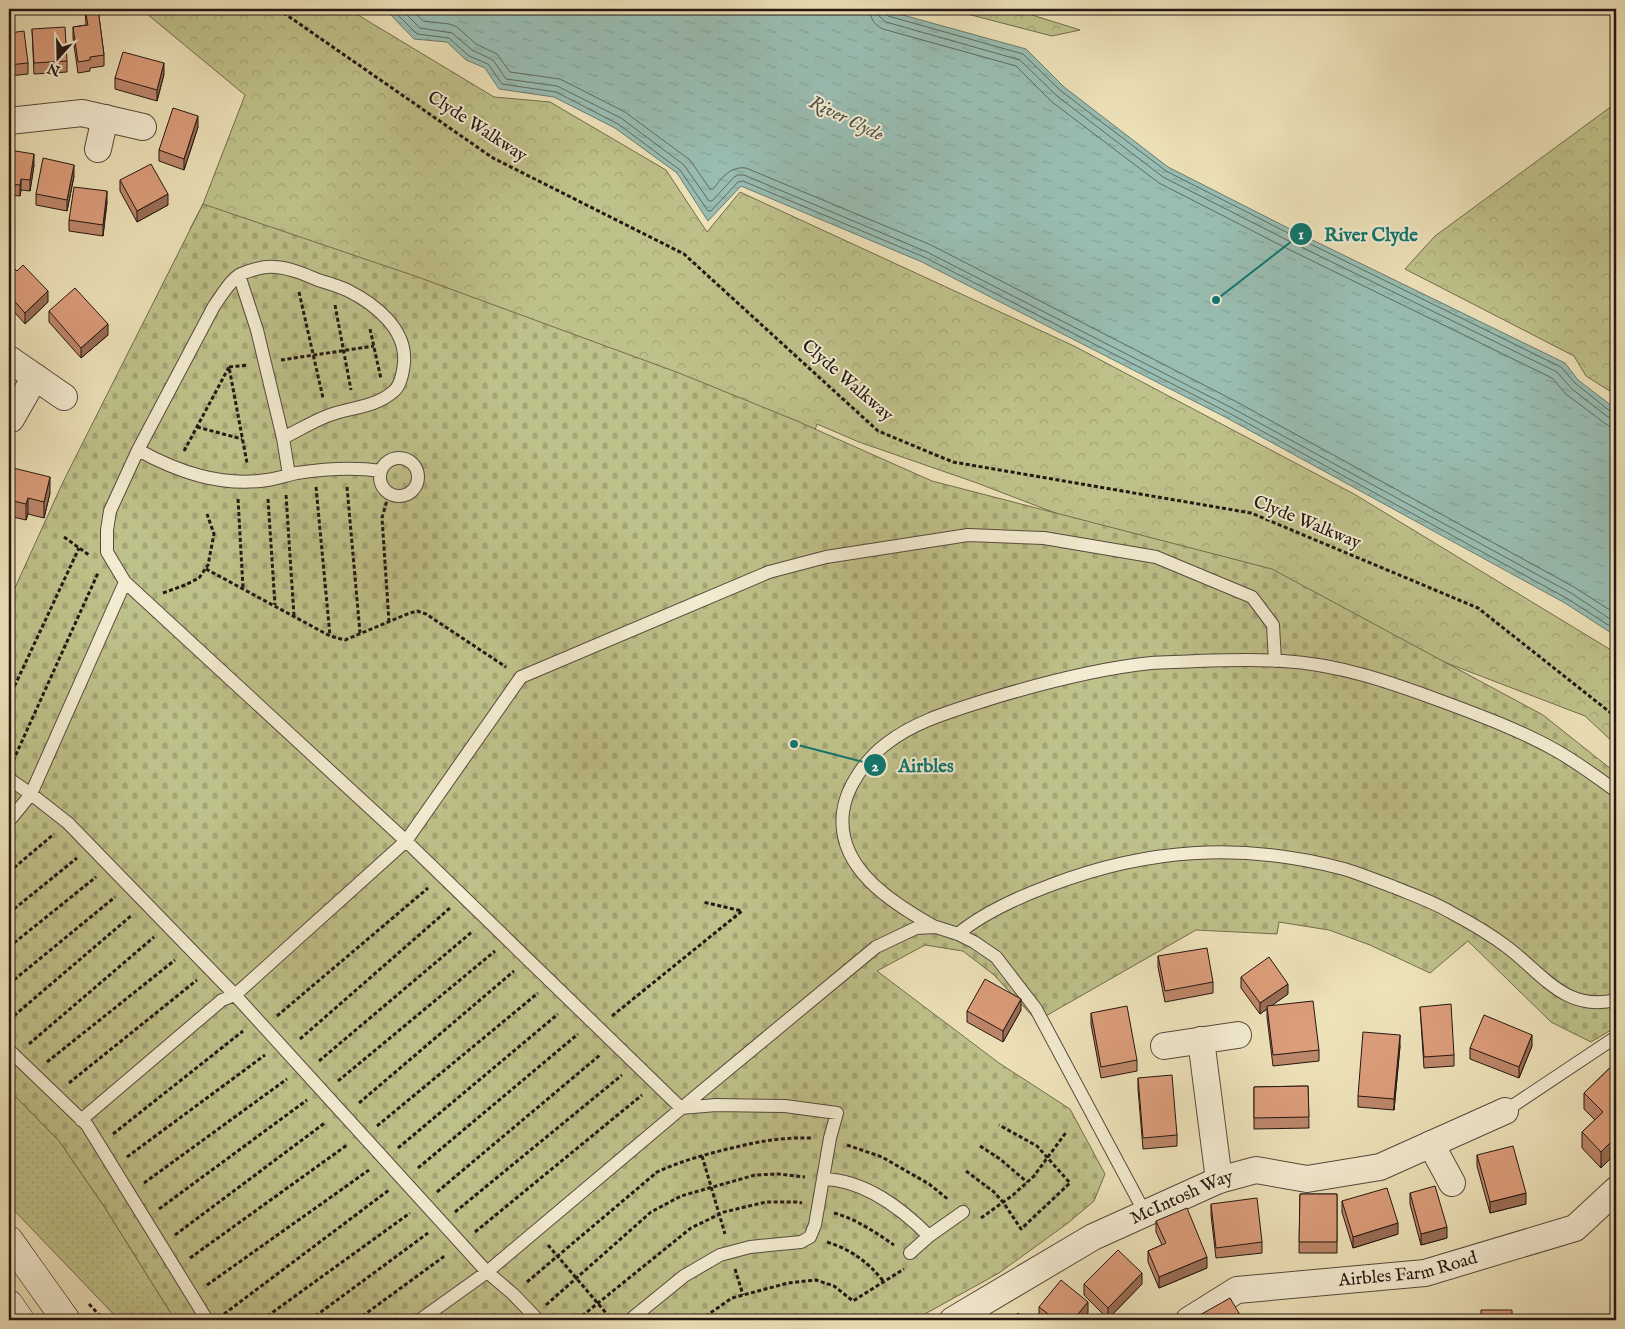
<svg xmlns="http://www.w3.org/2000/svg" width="1625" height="1329" viewBox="0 0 1625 1329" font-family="'IM FELL English',serif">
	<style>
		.forest { fill: url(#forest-crowns); stroke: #726c4e }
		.cemetery { fill: url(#cemetery-stones); stroke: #726c4e }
		.park { fill: url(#park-dots); stroke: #726c4e }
		.water { fill: url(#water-ripples); stroke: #6a7b72 }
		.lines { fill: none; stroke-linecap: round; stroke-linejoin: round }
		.shore { stroke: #5e6a62; stroke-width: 1 }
		.lane-casing { stroke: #564a3c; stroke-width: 14 }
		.street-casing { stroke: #564a3c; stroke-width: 28 }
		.secondary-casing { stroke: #241713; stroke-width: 29 }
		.path { stroke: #241713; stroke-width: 3; stroke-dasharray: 4 2.5; stroke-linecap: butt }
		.lane { stroke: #f4ecd2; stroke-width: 12 }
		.street { stroke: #f4ecd2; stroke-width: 26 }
		.secondary { stroke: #f4ecd2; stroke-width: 28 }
		.wall { fill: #bd876a; stroke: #241713 }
		.shaded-wall { fill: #9a6e56; stroke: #241713 }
		.building { fill: #dc9d7b; stroke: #241713 }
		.labels { text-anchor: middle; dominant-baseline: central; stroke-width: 4; stroke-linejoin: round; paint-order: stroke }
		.street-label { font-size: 18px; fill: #241713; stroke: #f4ecd2 }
		.water-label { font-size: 19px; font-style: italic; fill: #4d514b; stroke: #f4ecd2 }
		.leader { fill: none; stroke: #0f766e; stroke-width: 2 }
		.callout-dot { fill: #0f766e; stroke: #f4ecd2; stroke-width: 2 }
		.mark-label { font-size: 15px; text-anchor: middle; font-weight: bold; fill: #fff }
		.callout-label { font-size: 19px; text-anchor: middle; font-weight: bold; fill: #0f766e; stroke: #f4ecd2; stroke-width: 4; stroke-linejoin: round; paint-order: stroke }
	</style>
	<defs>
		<pattern id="forest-crowns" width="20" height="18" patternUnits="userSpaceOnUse" patternTransform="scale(1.25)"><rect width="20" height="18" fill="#bfc18a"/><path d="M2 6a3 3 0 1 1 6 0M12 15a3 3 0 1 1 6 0" fill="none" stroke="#a4a576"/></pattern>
		<pattern id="cemetery-stones" width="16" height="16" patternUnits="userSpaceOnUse" patternTransform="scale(1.25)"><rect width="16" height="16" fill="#bfc18a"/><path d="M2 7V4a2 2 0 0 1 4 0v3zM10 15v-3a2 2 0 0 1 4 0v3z" fill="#a4a576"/></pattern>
		<pattern id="park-dots" width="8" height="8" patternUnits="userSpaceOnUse" patternTransform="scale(1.25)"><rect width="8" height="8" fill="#bfc18a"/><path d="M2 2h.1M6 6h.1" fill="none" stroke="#a4a576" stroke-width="1.8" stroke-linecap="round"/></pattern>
		<pattern id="water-ripples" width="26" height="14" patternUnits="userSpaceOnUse" patternTransform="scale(1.25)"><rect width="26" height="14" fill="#99bdb2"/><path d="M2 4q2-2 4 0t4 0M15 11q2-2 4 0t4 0" fill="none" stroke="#84a298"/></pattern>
	</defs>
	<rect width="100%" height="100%" fill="#eee2b9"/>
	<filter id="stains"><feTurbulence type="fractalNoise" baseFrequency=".004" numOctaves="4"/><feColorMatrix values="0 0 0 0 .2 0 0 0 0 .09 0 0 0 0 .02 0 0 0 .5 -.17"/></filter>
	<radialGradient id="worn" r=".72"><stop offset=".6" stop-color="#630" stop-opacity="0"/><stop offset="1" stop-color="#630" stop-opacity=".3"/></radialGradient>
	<!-- forest -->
	<path class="forest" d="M141,9H348L494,97L550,102L666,170L707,232L740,192L1074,346L1354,494L1616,653V745L1585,716L977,483L859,442L817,424L815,430L190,229L203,204L245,95Z
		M948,9H1013L1080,30L1052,36Z
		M1616,103V395L1586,376L1574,356L1405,269L1435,236Z"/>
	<!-- cemetery -->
	<path class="cemetery" d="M203,204L415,276L679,373L797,421L932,481L1272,569L1543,715L1616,773V1027L1591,1042L1551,1022L1468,941L1430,973L1370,945L1329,930L1279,922L1277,934L1196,930L1037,1021L994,975L963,951L925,945L877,971L999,1063L1070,1109L1105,1174L1094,1201L1068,1223L999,1273L914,1320H175L105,1208L59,1141L9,1090V601L63,482Z"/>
	<!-- park -->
	<path class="park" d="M9,1090L59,1141L105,1208L175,1320H119L9,1205Z"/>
	<!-- water -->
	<path class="water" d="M385,9H881L1026,49L1064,87L1168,167L1294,231L1565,363L1578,380L1616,409V636L1565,603L1227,418L922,262L741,186L708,221L677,173L615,128L554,97L499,89L485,68L466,60L447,42L414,39Z"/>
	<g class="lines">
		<!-- shore -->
		<path class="shore" d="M392,9L417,34L449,38L469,56L488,64L502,84L556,92L618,124L680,170L708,211H711L738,182L743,181L924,257L1229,413L1568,599L1616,630
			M401,9L420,28L452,33L472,50L493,60L506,79L557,86L621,118L684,165L709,201H712L734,177L738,175H744L927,252L1232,408L1571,593L1616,623
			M411,9L423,21L449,24L457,27L476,44L497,54L510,72L560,79L625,112L690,160L710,189H713C722,178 730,166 746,168L931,245L1235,401L1574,587L1616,614
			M870,9C870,18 874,25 883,29L1016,66L1052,102L1159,183L1286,248L1552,378L1566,394L1603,422L1609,426L1616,427
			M877,9L879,16L886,22L1020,60L1057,96L1163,177L1289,241L1557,372L1572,389L1608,417L1616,419
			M884,9L885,13L888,16L1023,54L1061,91L1166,171L1292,235L1561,367L1575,383L1611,412L1616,413"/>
		<defs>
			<path id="lane" d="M239,275L257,330L283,438
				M138,450C178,472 221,487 267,480C277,479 287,475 297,473C324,469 354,467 381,471
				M380 477a19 19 0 1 1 38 0a19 19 0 1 1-38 0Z
				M125,582L107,552V530L110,511L138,450L214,306C222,295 230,280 241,274C251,270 264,266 275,267C290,268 304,274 318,280C328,283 338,286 347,290C375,304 407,329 404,363C403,372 401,385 394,391C375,408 350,407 327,416C312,422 297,431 283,438L289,475
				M9,779L31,794L9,821
				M935,927C892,903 836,868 843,812C846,787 866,759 886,744C914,722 949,712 983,701C1038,684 1094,669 1151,663C1166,662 1182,662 1197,661C1226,660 1255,659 1283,661C1338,664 1390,682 1441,701C1479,715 1522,731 1557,751C1578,763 1597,777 1616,791
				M958,934C984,912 1019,897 1051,885C1148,848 1243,842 1344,869C1361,874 1377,881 1394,887C1413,895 1434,902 1452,913C1471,923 1490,934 1507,947C1543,974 1565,1012 1616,1000
				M9,1050L87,1125L207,1320
				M1505,1111L1616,1037
				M81,1120L222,1000L235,995L406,841L521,677L769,572L826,557L968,535L1044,538L1156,557L1252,597L1273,625L1275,661
				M823,1179C865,1180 901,1208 929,1236
				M910,1253L929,1236L963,1212
				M420,1320L487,1272L696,1096L876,947L916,928L936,927L958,934L974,942L996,957L1036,1009L1145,1213
				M538,1320L513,1294L487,1272L235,995L68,823L31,794L125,582L406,841L681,1108L716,1105L785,1106L837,1113L830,1138L815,1225L810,1237L801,1242L750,1247L720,1255L684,1276L630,1320"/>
			<g id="street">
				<path d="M9,121L82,113L143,127"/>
				<path d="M98,149L105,118"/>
				<path d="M9,359L64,397"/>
				<path d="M11,419L35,377"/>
				<path d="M1201,1040L1219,1180"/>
				<path d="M1164,1046L1238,1035"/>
				<path d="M1431,1144L1452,1183"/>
				<path id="s1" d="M953,1320L1093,1237L1219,1180L1256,1170L1307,1179L1380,1167L1505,1111"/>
				<path id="s2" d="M1189,1320L1237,1290L1425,1273L1575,1228L1616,1190"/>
			</g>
			<path id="secondary" d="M9,1240L66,1320
				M9,1304L20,1320"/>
		</defs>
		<!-- lane casing -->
		<use href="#lane" class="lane-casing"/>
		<!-- street casing -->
		<use href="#street" class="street-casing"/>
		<!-- secondary casing -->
		<use href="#secondary" class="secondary-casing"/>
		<!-- path -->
		<path class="path" d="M278,9L493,158L684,254L878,431L953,462L1251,513L1478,608L1616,717
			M299,292L323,398
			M335,305L351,390
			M370,329L381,379
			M281,360L374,346
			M229,367L248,365
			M197,427L242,439
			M184,451L229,367L247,463
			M316,487L330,636
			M347,487L360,633
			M286,495L294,616
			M238,499L243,588
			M268,499L275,605
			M64,537L89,555
			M206,569L330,636L345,640L410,613L417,611L426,614L506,667
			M163,593L185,585L199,578L208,565L214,534L207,514
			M389,622L382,518L389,493
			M9,698L79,548
			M13,761L98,573
			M9,872L54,834
			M9,913L77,858
			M9,947L96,877
			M9,984L115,897
			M277,1016L428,888
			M612,1016L742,911L703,902
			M9,1020L132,915
			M300,1039L450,908
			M29,1044L154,937
			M319,1061L473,931
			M47,1062L175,960
			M338,1081L495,951
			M69,1083L197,980
			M359,1103L514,971
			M377,1126L538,993
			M113,1134L243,1031
			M847,1145L882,1157L929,1184L949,1200
			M980,1146L1000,1159L1027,1182
			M398,1148L558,1014
			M702,1156L725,1234
			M127,1157L265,1055
			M418,1168L578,1034
			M966,1171L994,1192L1003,1202L1021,1229L1070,1183L1037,1146L999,1125
			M144,1183L287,1079
			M437,1192L600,1055
			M159,1209L307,1100
			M455,1212L622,1075
			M834,1213C856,1219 875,1232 894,1245
			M981,1218L1013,1195L1034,1176L1067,1131
			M475,1232L642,1095
			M175,1235L326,1122
			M827,1242C852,1250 868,1262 884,1282
			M548,1245L612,1320
			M190,1258L347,1145
			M735,1269L743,1295
			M527,1282L657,1172C677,1163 696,1157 716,1152C751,1143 776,1137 812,1138
			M207,1285L369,1170
			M89,1304L104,1320
			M546,1305L651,1212L681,1196L755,1175L778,1174L805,1177
			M224,1314L389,1190
			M262,1320L410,1213
			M310,1320L428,1233
			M357,1320L446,1255
			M577,1320L691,1228L724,1212L766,1202H797L802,1203
			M700,1320L732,1298L788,1283L816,1280L834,1286L853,1301L904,1269"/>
		<!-- lane -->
		<use href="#lane" class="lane"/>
		<!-- street -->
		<use href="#street" class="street"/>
		<!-- secondary -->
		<use href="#secondary" class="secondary"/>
	</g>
	<!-- wall -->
	<path class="wall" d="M85,9H98L104,55V66L90,68V71L78,73L73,38V27L86,25Z
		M32,29L67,61V72L34,74Z
		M9,33L28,63V74L9,76Z
		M164,74L157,101L115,89V78Z
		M198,127L184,170L159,161V150Z
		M9,150L34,165L30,191L21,190L20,196L9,195Z
		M74,176L67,211L36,205V194Z
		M120,180L168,205L137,222L120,191Z
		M107,202L103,236L69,231V220Z
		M9,263L48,302L25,324L9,306Z
		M49,311L108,335L81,358L49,322Z
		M9,467L50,493L44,518L28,514L26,520L9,516Z
		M1158,956L1213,982V993L1165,1002L1158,967Z
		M1241,977L1288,994L1272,1005L1319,1050V1061L1273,1066L1267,1017V1009L1260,1014L1241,988Z
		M1420,1007L1454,1055V1066L1424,1068Z
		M1021,1010L1003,1042L967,1022V1011Z
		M1091,1013L1137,1060V1071L1101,1078L1091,1024Z
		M1400,1046L1394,1110L1358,1107V1096Z
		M1532,1046L1519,1078L1470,1059V1048Z
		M1616,1062L1601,1168L1582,1148V1132L1595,1120L1584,1109V1093Z
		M1138,1078L1177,1135V1146L1143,1149L1138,1089Z
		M1308,1086L1309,1128L1254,1129V1087Z
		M1477,1155L1526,1204L1490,1213L1477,1166Z
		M1410,1193L1447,1238L1421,1245L1410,1204Z
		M1300,1194H1337V1253H1299Z
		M1342,1201L1398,1234L1353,1248L1342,1212Z
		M1211,1204L1262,1242V1253L1216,1258L1211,1215Z
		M1156,1221L1207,1268L1159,1288L1148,1262V1251L1162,1245L1156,1232Z
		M1084,1284H1142L1108,1319L1084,1295Z
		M1039,1307L1088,1313L1082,1320H1042L1039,1318Z"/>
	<!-- shaded-wall -->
	<path class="shaded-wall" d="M164,63V74L157,101V90Z
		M198,116V127L184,170V159Z
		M34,154V165L30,191V180Z
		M74,165V176L67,211V200Z
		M21,179V190L20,196V185Z
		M107,191V202L103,236V225Z
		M168,194V205L137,222V211Z
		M48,291V302L25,324V313Z
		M108,324V335L81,358V348Z
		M50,477V493L44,518V502Z
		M28,498V514L26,520V504Z
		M1288,984V994L1260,1014V1003Z
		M1021,999V1010L1003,1042V1031Z
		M1400,1035V1046L1394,1110V1099Z
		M1532,1035V1046L1519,1078V1067Z
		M1616,1137V1153L1601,1168V1152Z
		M1526,1193V1204L1490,1213V1202Z
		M1398,1223V1234L1353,1248V1237Z
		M1447,1227V1238L1421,1245V1234Z
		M1207,1257V1268L1159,1288V1277Z
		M1142,1273V1284L1108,1319V1308Z
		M1088,1302V1313L1082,1320H1073Z
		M1062,1315V1320H1057Z"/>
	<!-- building -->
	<path class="building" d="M85,9H98L104,55L90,57V60L78,62L73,27L88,25Z
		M65,27L67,61L34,63L32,29Z
		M24,31L28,63L9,65V33Z
		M123,52L164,63L157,90L115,78Z
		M173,108L198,116L184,159L159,150Z
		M9,150L34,154L30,180L21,179L20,185L9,184Z
		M43,158L74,165L67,200L36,194Z
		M151,164L168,194L137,211L120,180Z
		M74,187L107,191L103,225L69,220Z
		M9,263L17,271L23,265L48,291L25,313L9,295Z
		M75,288L108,324L81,348L49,311Z
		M9,467L50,477L44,502L28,498L26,504L9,500Z
		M1207,948L1213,982L1165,991L1158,956Z
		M1269,957L1288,984L1260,1003L1241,977Z
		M985,979L1021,999L1003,1031L967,1011Z
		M1313,1001L1319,1050L1273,1055L1267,1006Z
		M1451,1004L1454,1055L1424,1057L1420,1007Z
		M1127,1006L1137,1060L1101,1067L1091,1013Z
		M1484,1015L1532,1035L1519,1067L1470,1048Z
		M1363,1032L1400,1035L1394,1099L1358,1096Z
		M1616,1062V1137L1601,1152L1582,1132L1603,1112L1584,1093Z
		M1172,1075L1177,1135L1143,1138L1138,1078Z
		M1308,1086L1309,1117L1254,1118V1087Z
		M1513,1146L1526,1193L1490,1202L1477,1155Z
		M1435,1186L1447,1227L1421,1234L1410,1193Z
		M1387,1188L1398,1223L1353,1237L1342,1201Z
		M1300,1194H1337V1242H1299Z
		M1257,1198L1262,1242L1216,1248L1211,1204Z
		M1187,1208L1207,1257L1159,1277L1148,1251L1166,1243L1156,1221Z
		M1118,1250L1142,1273L1108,1308L1084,1284Z
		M1061,1280L1088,1302L1073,1320H1068L1062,1315L1057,1320H1056L1039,1307Z
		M1230,1298L1243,1320H1191Z
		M1481,1310H1512V1320H1481Z
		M1018,1313L1026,1320H1011Z"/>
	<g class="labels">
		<!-- street labels -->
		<g class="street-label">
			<text transform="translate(477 127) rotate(33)">Clyde Walkway</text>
			<text transform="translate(847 381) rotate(41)">Clyde Walkway</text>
			<text transform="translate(1307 523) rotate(22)">Clyde Walkway</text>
			<text stroke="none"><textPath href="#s1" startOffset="260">McIntosh Way</textPath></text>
			<text stroke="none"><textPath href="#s2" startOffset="229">Airbles Farm Road</textPath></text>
		</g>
		<!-- water labels -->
		<g class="water-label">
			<text transform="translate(846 119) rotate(26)">River Clyde</text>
		</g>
	</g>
	<!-- callouts -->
	<path class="leader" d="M1216 300L1301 234M794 744L875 765"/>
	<g class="callout-dot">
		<circle cx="1216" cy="300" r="5"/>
		<circle cx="794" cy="744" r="5"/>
		<circle cx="1301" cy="234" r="12"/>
		<circle cx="875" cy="765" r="12"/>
	</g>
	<g class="mark-label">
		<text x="1301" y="239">1</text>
		<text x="875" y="771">2</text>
	</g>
	<g class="callout-label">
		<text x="1371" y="241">River Clyde</text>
		<text x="926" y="772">Airbles</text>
	</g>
	<!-- margin -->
	<rect width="1625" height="1329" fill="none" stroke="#eee2b9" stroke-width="30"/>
	<rect x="10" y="10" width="1605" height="1309" fill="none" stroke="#241713" stroke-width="2.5"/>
	<rect x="15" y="15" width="1595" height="1299" fill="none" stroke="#241713"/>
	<!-- north arrow -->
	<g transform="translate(58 58) rotate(200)" stroke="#f4ecd2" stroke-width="4" paint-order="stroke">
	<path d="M0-4L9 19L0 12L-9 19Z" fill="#241713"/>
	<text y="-8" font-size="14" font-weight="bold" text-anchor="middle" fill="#241713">N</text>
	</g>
	<rect width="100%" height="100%" filter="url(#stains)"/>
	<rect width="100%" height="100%" fill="url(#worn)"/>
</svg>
